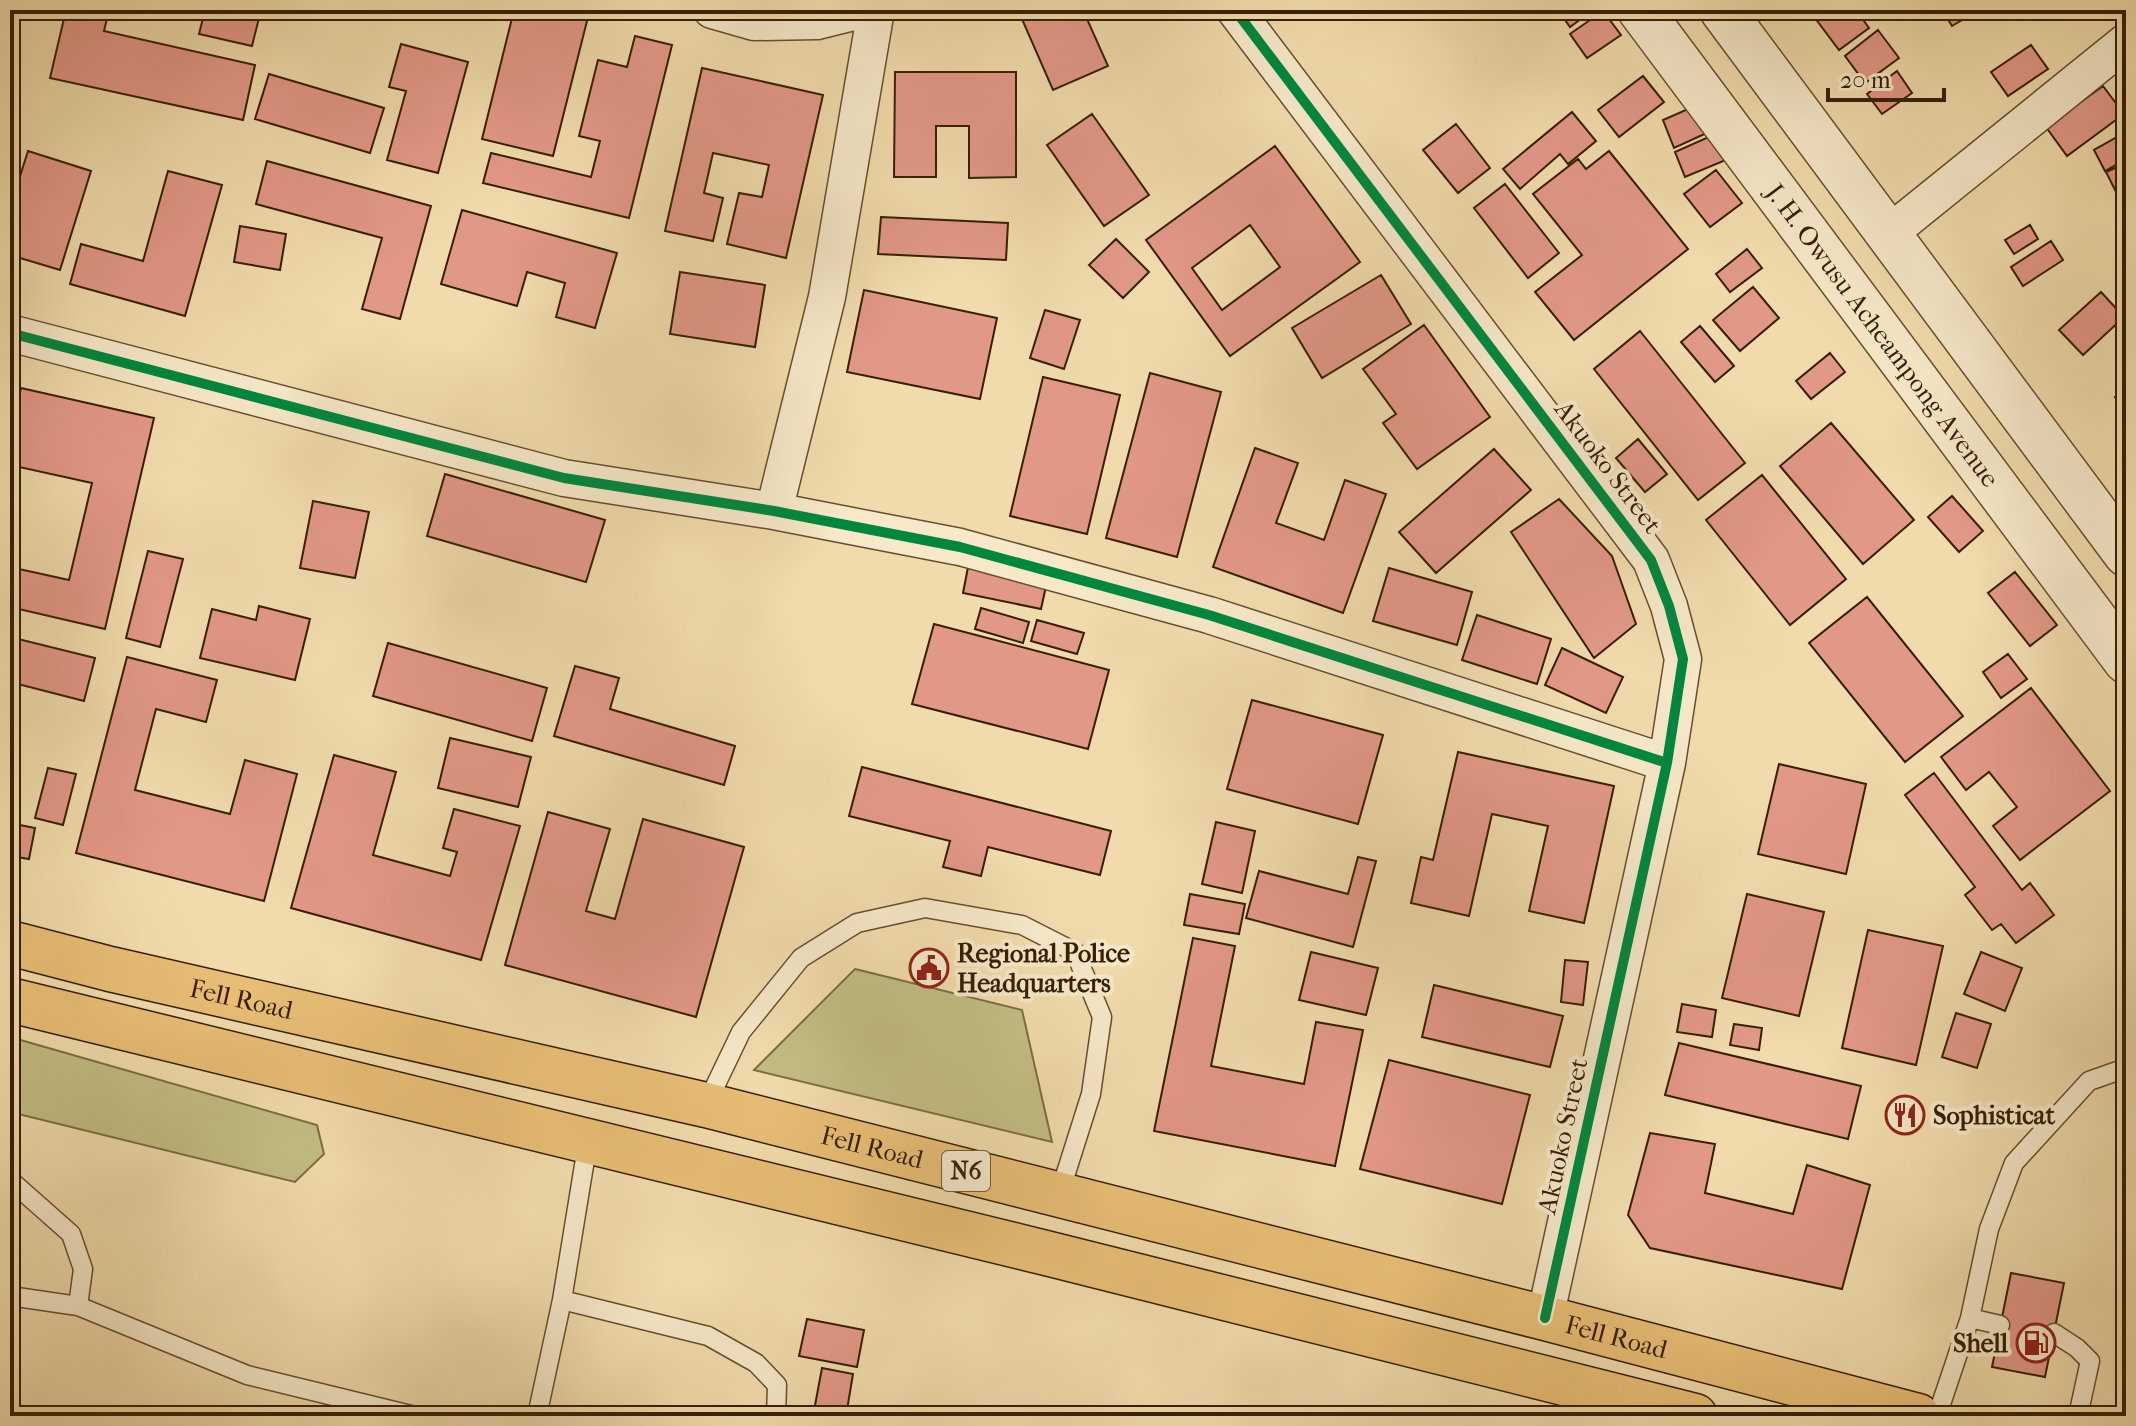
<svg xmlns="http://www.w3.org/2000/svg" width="2136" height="1426" viewBox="0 0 2136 1426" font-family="'IM FELL French Canon',serif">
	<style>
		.green { fill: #c2bd84; stroke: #7c6e44; stroke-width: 2 }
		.building { fill: #e29887; stroke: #371f04; stroke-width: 2; fill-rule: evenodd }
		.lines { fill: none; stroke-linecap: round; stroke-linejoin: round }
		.service-casing { stroke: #664e2e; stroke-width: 21 }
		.minor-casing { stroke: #664e2e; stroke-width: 39 }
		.tertiary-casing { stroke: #664e2e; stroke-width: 47 }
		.primary-casing { stroke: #371f04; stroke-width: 47 }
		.service { stroke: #f6e8c9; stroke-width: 18 }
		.minor { stroke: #f6e8c9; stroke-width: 36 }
		.tertiary { stroke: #f6e8c9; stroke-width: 44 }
		.primary { stroke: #e8be76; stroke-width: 44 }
		.cycleway-casing { stroke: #f6e8c9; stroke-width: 15 }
		.cycleway { stroke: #00873e; stroke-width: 10 }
		.labels { text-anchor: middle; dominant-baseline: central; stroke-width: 8; stroke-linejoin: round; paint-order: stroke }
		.shield { fill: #f6e8c9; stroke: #705b3f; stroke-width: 2 }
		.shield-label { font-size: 24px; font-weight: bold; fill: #371f04 }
		.street-label { font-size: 26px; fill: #371f04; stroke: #f6e8c9 }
		.poi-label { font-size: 26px; font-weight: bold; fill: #371f04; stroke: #f6e8c9; text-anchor: start }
	</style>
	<rect width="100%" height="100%" fill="#f1dbac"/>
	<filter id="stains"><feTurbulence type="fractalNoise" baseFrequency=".0025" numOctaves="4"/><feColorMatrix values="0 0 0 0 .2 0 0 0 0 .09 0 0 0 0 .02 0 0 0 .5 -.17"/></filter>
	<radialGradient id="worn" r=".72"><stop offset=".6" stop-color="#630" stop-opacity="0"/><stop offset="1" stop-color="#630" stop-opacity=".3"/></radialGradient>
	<!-- green -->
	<path class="green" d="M855,969L1022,1010L1052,1142L754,1070Z
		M10,1037L317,1125L324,1154L295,1182L10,1112Z"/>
	<!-- building -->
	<path class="building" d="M10,10H22L10,43Z
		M66,10H109L104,31L255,65L243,120L50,78Z
		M205,10H261L252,46L199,34Z
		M514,10H577L589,13L553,156L482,139Z
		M1018,10H1083L1108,66L1053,90Z
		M1558,10H1593L1570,27Z
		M1809,10H1856L1869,28L1839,50Z
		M1942,10H1979L1952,26Z
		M1603,11L1621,35L1587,58L1570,34Z
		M1878,30L1899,58L1865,83L1845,56Z
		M635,36L672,45L629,218L483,183L491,153L591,177L600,141L579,136L598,60L627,67Z
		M401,44L468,62L438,173L387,160L406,91L389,87Z
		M2031,45L2048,69L2008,96L1991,72Z
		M702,68L823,95L786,258L727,244L739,193L762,197L769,165L713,153L704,193L723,198L713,241L665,231Z
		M1897,71L1912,93L1882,114L1867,94Z
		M895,72H1016V177L969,178V126H936V177H894Z
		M269,74L384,108L370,153L255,119Z
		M1643,76L1664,102L1619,137L1598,110Z
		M2103,86L2124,114L2067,156L2046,127Z
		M1697,105L1709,132L1674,148L1663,120Z
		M1572,112L1596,141L1568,164L1560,154L1520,189L1503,169Z
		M1092,114L1149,195L1104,226L1047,145Z
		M1456,124L1490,168L1458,193L1423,150Z
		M1722,131L1733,157L1685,177L1675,152Z
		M2126,132V159L2105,171L2094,150Z
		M1275,146L1360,262L1230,356L1146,240ZM1250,225L1280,267L1222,310L1192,268Z
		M28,151L91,171L60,270L10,255V208Z
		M1609,151L1688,249L1574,340L1535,292L1582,255L1533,194L1578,159L1586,169Z
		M267,161L431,206L400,319L362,309L382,238L256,204Z
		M2126,163V187L2116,192L2106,172Z
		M1716,170L1742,203L1710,227L1684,194Z
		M168,171L222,185L185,316L70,284L81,244L143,261Z
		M1505,184L1559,253L1528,278L1474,208Z
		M462,210L617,253L595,328L556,317L565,283L527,272L517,306L441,284Z
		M881,217L1008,223L1006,260L878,254Z
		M2030,225L2038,239L2014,254L2005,240Z
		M240,226L286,234L280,270L234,262Z
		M1116,239L1149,272L1123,298L1089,265Z
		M2051,241L2063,260L2023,286L2011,267Z
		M1747,249L1762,268L1730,292L1716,274Z
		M680,272L765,285L755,347L670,334Z
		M1381,275L1411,324L1322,378L1292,328Z
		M1753,287L1779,318L1740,351L1713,320Z
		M864,290L997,318L980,399L847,372Z
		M2101,292L2124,317L2083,355L2059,330Z
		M1045,310L1080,320L1064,369L1030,358Z
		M1424,325L1490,417L1417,469L1383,423L1396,414L1363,369Z
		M1700,326L1734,366L1715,382L1681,342Z
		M1640,331L1745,463L1698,500L1594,369Z
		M1830,353L1845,372L1811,399L1796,381Z
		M1150,373L1221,392L1177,557L1106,538Z
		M1043,377L1120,395L1087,534L1010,516Z
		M21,388L154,418L105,629L10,607V567L69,580L92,483L10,465V438Z
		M2126,390V414L2115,397Z
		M1831,423L1914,520L1863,564L1780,466Z
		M1638,439L1667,474L1645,492L1616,458Z
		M1255,448L1298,463L1276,523L1324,540L1345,480L1386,494L1343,613L1213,567Z
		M1494,449L1531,490L1436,573L1399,532Z
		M445,474L605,520L586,582L427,536Z
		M1762,475L1846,579L1790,625L1706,520Z
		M1952,496L1983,531L1959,552L1928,517Z
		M1559,499L1612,556L1636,624L1594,658L1511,532Z
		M313,501L369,512L355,578L300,568Z
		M148,551L183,559L160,647L126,638Z
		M969,562L1048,577L1041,609L963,593Z
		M1389,568L1472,592L1457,645L1373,621Z
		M2015,572L2057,625L2030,646L1988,593Z
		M1867,597L1963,716L1905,762L1809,643Z
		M259,606L310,619L295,680L200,658L212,609L256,620Z
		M981,608L1029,622L1023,643L975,629Z
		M1477,615L1551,639L1537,684L1462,660Z
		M1037,620L1084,633L1077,654L1031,641Z
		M934,624L1109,670L1088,749L912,704Z
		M10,637L95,658L84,701L10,682Z
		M388,643L547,688L532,741L373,696Z
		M1562,648L1623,677L1606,713L1545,685Z
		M2008,654L2027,679L2001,698L1983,672Z
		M127,657L217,680L206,722L156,709L135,790L230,814L245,760L297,774L264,901L76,853Z
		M575,666L619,678L610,709L735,746L724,785L554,736Z
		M2031,688L2110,791L2020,860L1993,826L2017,807L1989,772L1966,790L1941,757Z
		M1252,700L1383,735L1358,824L1227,789Z
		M450,738L531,757L518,807L438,788Z
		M1458,752L1614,786L1584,923L1529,911L1548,826L1492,814L1469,916L1411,903L1421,857L1433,860Z
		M334,755L396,772L373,855L450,876L457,852L443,848L454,809L520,826L481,960L291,908Z
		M1779,764L1866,784L1846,874L1758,854Z
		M862,767L1111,831L1100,875L988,847L981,876L943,867L950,841L849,816Z
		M48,768L76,774L63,825L35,818Z
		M1934,773L2022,890L2030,883L2054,915L2016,943L2001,924L1992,930L1965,895L1975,887L1905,795Z
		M548,812L610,829L586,911L615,919L643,819L744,847L696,1017L505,965Z
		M1216,822L1255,831L1242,893L1202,884Z
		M15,824L35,828L29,859L10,856Z
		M1358,857L1376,861L1353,947L1246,918L1259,871L1348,894Z
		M1190,894L1245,904L1239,934L1184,925Z
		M1747,894L1824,912L1799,1016L1722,998Z
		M1868,930L1943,946L1916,1065L1842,1048Z
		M1193,938L1235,946L1211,1066L1304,1084L1316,1022L1363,1030L1335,1166L1154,1131Z
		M1311,952L1378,968L1366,1015L1299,1000Z
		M1981,952L2022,968L2005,1011L1964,994Z
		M1565,960L1588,962L1583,1005L1561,1002Z
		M1434,985L1563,1016L1550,1067L1422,1037Z
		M1682,1004L1716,1010L1712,1037L1677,1032Z
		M1956,1013L1991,1024L1977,1068L1942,1057Z
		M1734,1024L1762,1028L1759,1050L1730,1045Z
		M1679,1043L1861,1086L1848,1139L1665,1095Z
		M1389,1060L1530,1095L1502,1204L1360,1169Z
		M1650,1133L1715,1144L1705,1193L1793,1214L1807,1165L1870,1185L1842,1289L1650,1248L1628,1215Z
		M2011,1273L2064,1283L2045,1377L1992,1367Z
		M807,1319L864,1330L857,1367L799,1356Z
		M822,1368L853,1374L846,1416H813Z"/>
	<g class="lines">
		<defs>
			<path id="service" d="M706,1105L741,1032L801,958L857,923L925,908L1022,925L1075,952L1102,1017L1091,1094L1059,1195
				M10,1180L71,1234L83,1269L78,1306
				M10,1296L78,1306L247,1375L415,1416
				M562,1300L708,1336L756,1363L777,1385L776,1416
				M1970,1318L1989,1229L2014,1163L2089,1081L2126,1068
				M2054,1333L2077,1348L2090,1361L2078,1416
				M537,1416L562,1300L588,1141
				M1937,1416L1970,1318L2000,1325"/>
			<path id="minor" d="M712,10L754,22L817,21L861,10
				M1235,10L1651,560L1669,606L1683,659L1667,763L1545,1318
				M1887,235L2126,42
				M10,333L564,478L774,511L960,547L1209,615L1667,763
				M774,511L827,297L876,10"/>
			<g id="tertiary">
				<path id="s1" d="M1640,10L2126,661"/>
				<path d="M1722,10L2126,554"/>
			</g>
			<g id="primary">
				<path id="s2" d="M10,943L110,969L706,1105L1545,1318L1918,1416"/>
				<path d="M10,1000L1046,1253L1695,1416"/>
			</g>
		</defs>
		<!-- service casing -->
		<use href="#service" class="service-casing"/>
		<!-- minor casing -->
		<use href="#minor" class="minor-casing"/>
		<!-- tertiary casing -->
		<use href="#tertiary" class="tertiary-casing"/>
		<!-- primary casing -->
		<use href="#primary" class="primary-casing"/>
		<!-- service -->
		<use href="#service" class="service"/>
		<!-- minor -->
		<use href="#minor" class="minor"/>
		<!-- tertiary -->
		<use href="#tertiary" class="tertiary"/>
		<!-- primary -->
		<use href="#primary" class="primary"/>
		<defs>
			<path id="cycleway" d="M1235,10L1651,560L1669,606L1683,659L1667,763L1545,1318
				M10,333L564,478L774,511L960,547L1209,615L1667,763"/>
		</defs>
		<!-- cycleway casing -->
		<use href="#cycleway" class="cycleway-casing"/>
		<!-- cycleway -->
		<use href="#cycleway" class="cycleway"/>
	</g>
	<!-- icons -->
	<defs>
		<symbol id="civic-ring" viewBox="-11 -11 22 22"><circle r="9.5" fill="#f6e8c9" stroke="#8f2418" stroke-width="1.5"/><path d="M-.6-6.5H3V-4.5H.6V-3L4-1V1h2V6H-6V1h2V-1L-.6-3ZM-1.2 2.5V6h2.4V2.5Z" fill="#8f2418"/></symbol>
		<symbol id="restaurant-ring" viewBox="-11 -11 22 22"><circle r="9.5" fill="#f6e8c9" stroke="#8f2418" stroke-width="1.5"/><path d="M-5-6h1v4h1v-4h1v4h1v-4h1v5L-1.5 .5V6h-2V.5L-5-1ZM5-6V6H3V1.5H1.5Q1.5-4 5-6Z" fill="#8f2418"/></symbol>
		<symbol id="fuel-ring" viewBox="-11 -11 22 22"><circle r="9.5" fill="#f6e8c9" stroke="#8f2418" stroke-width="1.5"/><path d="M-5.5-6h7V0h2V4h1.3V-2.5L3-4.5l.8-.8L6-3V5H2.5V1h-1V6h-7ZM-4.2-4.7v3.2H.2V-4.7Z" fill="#8f2418"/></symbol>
	</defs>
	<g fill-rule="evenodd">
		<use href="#civic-ring" x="907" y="946" width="44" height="44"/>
		<use href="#restaurant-ring" x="1883" y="1093" width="44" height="44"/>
		<use href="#fuel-ring" x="2014" y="1321" width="44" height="44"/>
	</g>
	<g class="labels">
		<!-- shield labels -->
		<rect class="shield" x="942" y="1151" width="48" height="40" rx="6"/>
		<g class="shield-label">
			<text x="966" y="1171">N6</text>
		</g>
		<!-- street labels -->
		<g class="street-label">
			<text stroke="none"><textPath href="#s1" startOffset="406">J. H. Owusu Acheampong Avenue</textPath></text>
			<text transform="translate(1608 467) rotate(53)">Akuoko Street</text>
			<text stroke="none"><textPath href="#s2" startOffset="238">Fell Road</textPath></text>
			<text transform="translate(1563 1136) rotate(-78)">Akuoko Street</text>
			<text stroke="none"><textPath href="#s2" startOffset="886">Fell Road</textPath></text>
			<text stroke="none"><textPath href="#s2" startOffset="1654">Fell Road</textPath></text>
		</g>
		<!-- poi labels -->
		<g class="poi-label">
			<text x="957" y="953">Regional Police<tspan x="957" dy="30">Headquarters</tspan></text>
			<text x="1933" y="1115">Sophisticat</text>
			<text x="2008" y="1343" text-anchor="end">Shell</text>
		</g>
	</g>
	<!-- margin -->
	<rect width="2136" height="1426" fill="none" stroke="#f1dbac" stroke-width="40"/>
	<rect x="12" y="12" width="2112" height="1402" fill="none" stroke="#371f04" stroke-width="4"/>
	<rect x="20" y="20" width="2096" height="1386" fill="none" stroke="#371f04" stroke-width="2"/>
	<!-- scale -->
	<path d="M1828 88v12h116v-12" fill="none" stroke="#371f04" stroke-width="4"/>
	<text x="1840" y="88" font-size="24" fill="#371f04" stroke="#f6e8c9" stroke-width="6" paint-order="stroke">20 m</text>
	<rect width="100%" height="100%" filter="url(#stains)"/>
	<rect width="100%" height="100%" fill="url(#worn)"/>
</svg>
